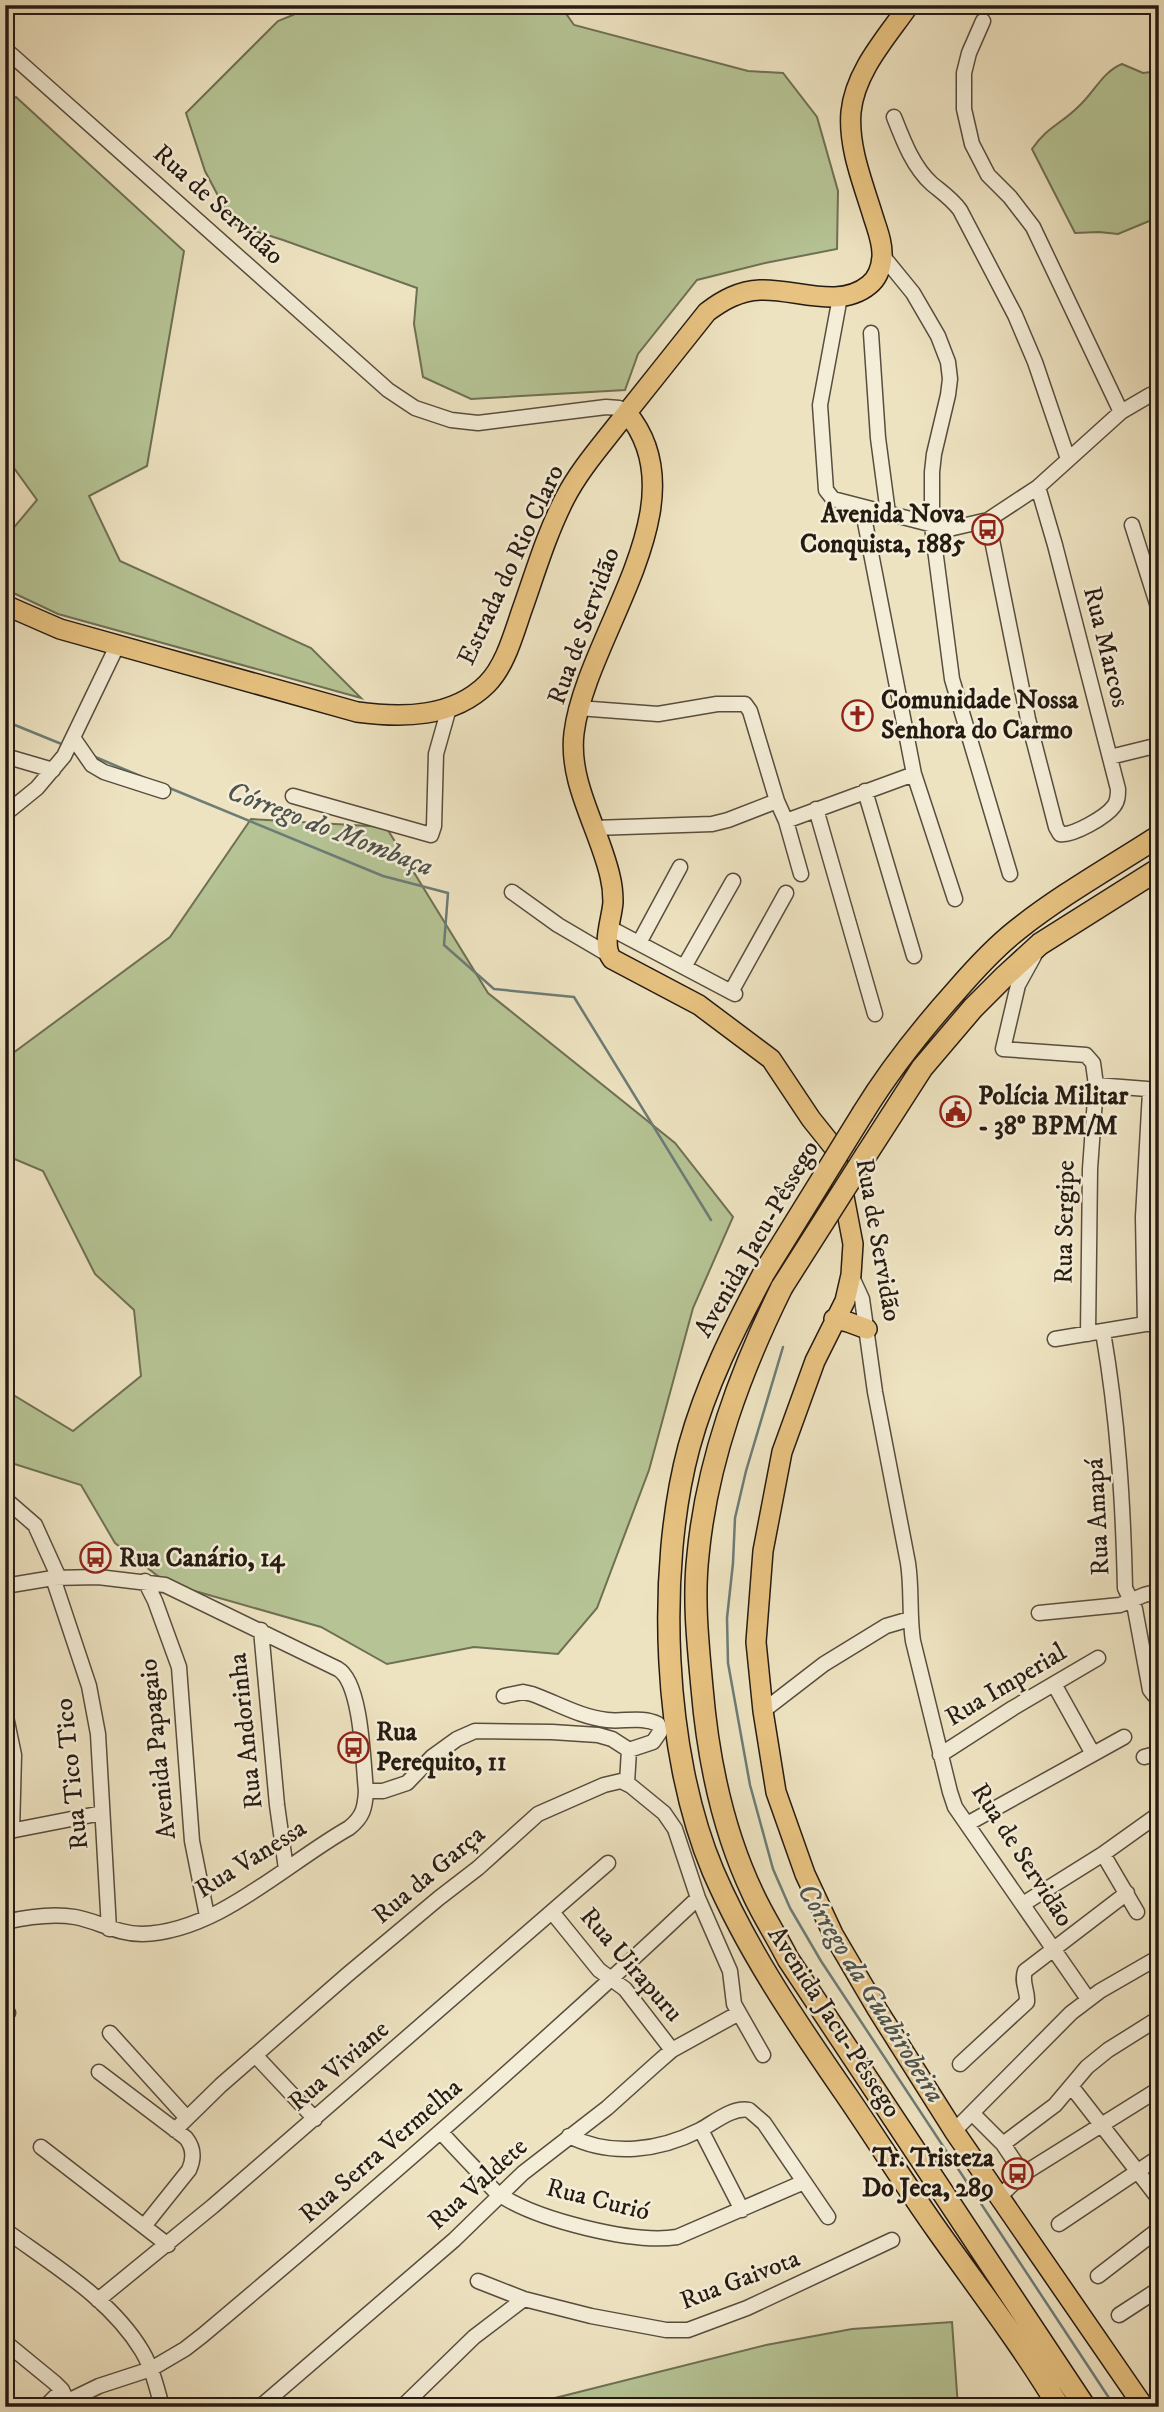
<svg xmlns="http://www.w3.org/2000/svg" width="1164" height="2412" viewBox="0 0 1164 2412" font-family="'IM FELL DW Pica',serif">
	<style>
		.green { fill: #b6c495; stroke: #6e7054; stroke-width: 2 }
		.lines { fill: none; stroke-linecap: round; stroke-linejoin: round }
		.stream { stroke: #6c7c77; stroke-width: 2.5 }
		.minor-casing { stroke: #584d3e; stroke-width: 17 }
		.major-casing { stroke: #261b12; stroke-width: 22 }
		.highway-casing { stroke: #261b12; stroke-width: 24 }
		.minor { stroke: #f4edd7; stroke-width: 14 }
		.major { stroke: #e7c280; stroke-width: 19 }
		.highway { stroke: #e7c280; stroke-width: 21 }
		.highway-bridge-casing { stroke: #261b12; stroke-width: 24; stroke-linecap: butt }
		.highway-bridge { stroke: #e7c280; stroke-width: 21 }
		.labels { text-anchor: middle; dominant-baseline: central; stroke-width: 5; stroke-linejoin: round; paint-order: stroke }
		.street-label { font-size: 26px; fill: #261b12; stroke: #f4edd7 }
		.poi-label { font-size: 26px; font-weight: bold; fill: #261b12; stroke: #f4edd7; text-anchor: start }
		.water-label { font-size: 28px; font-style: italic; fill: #4f544d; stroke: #f4edd7 }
	</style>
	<rect width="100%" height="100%" fill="#eee3c1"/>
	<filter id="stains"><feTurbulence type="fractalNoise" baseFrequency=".00286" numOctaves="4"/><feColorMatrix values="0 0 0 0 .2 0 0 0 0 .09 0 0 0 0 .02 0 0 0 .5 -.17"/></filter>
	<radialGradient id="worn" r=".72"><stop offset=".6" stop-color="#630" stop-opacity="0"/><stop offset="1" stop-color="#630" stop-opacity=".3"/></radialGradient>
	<!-- green -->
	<path class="green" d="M317,5H560L574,25L748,71L783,73L817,117L838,191L837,249L765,263L697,280L638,354L625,390L471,399L423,377L414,324L417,288L283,240L233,224L205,171L186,113L278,21Z
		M1122,64L1143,73L1159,71V217L1118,234L1099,232L1075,233L1032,149C1047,127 1061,124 1078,107C1094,93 1102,72 1122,64Z
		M16,97L184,251L147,466L89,496L120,561L311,648L361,698L58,614L5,589V538L37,500L11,464L5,469V105Z
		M251,819L386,827L488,993L675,1143L733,1217L693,1308L649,1470L597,1608L558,1654L474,1647L387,1664L321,1627L167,1583L115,1543L81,1485L5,1461V1390L73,1431L141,1376L134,1310L95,1274L43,1171L5,1155V1059L170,937Z
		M952,2322L958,2407H519L766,2345L852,2329Z"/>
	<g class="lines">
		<!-- stream -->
		<path class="stream" d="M5,721L64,745
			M93,756L145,778
			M167,787L383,876L448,893L444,945L494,989L574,997L711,1220
			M783,1347L746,1471L735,1518L733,1563L727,1618L728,1663L750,1785L773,1869L790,1908L821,1961L1115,2407"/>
		<defs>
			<path id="minor" d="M983,21L969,53L964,73V109L972,144L988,175L1010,197L1033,227L1121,412
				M5,49L388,390L415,408L451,420L478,423L606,407L619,408L627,413
				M894,117C903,140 913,167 932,184C943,193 952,199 960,210L1015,315L1035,362L1068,459
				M882,255L913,293L938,336L948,362L950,379L948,395L934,454L932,472V526L952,679L1010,874
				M840,297L820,405L826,490L833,499L949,529L988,520L1038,487L1121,412L1150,395L1159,393
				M871,333L878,438L888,513
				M862,507L914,774L955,899
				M988,520L1028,719L1056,827L1060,834C1073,836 1106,817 1114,806C1118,801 1118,795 1118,789L1055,545L1038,487
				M1132,525L1159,610
				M578,708L658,714L717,704H745L750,711L777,801L786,821L914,774
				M74,739L92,765L104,772L163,791
				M5,756L53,770
				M1110,757L1159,745
				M865,791L914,956
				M293,796L431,835L434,826L436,754L449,708
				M816,809L875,1014
				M5,814L37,788L64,756L117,646
				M786,821L801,874
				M594,828L712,824L728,820L777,801
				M512,892L558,925L609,955
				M610,928L735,994
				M639,943L680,867
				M1034,956L1018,985L1003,1049L1086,1055L1093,1063L1096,1085L1090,1169L1088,1334
				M684,967L733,881
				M731,992L786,893
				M1096,1085L1147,1089L1150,1092L1143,1217L1145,1324
				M851,1275L862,1299L875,1392L908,1563C912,1589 909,1615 913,1641L950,1792L955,1807L1088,1999
				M1103,1332C1118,1419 1123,1501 1125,1588L1135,1609L1150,1690L1154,1695H1159
				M1055,1339L1145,1324H1159
				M5,1499L35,1525L59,1578
				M53,1578L89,1686L98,1734L109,1929
				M145,1581L155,1601L179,1667L192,1841L207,1916
				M5,1586L53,1578L98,1577L165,1585L338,1669C362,1683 363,1764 366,1791C365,1808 363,1817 349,1828C285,1864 218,1932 142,1934C117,1934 98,1921 75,1917C52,1913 27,1917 5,1922
				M1039,1613L1120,1605L1144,1595L1159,1591
				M261,1630L277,1805L286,1869
				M1054,1684L1093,1754
				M504,1696L523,1692L532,1694C557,1703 580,1717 607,1720C624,1722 642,1716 658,1724L660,1732L653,1742L629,1750
				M763,1711L824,1664L886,1626L910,1619
				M5,1712L14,1755L12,1831
				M940,1755L1013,1708L1098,1658
				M1144,1757L1159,1753
				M366,1791H383L407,1783L432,1757L457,1739L475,1731L552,1732L598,1735L612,1739L629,1750L627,1783
				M967,1824L1124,1737
				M5,1832L102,1813
				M1103,1854L1137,1912
				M1023,1904L1103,1854L1159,1814
				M552,1912L599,1970L625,1989L672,2050
				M5,2016L8,2013
				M110,2033L186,2117
				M255,2055L315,2119
				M960,2064L1027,2002C1028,1990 1021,1983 1025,1971L1127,1893
				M99,2072L186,2138C194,2148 194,2159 189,2170L145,2225
				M1071,2086L1159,2199
				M972,2113L1003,2144L1023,2174
				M175,2130L221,2085L347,1975L439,1898L478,1868L538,1814L604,1785L621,1781L631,1786L664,1813L675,1829L698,1898L730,1971L734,2004L763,2055
				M701,2130L742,2210
				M954,2131L1071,2013L1100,1991L1159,1957
				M441,2132C454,2147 468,2161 482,2176C487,2182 493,2191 500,2195C538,2220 633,2244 677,2237L804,2182
				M569,2136C611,2157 659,2151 700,2130C715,2122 732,2107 749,2110L764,2123L828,2217
				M1003,2144L1055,2105L1087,2067L1108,2050L1159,2018
				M41,2147L168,2245
				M999,2197L1023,2174L1159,2089
				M1059,2224L1159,2157
				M5,2230C53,2265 111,2299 142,2351C152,2368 157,2388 162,2407
				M1098,2276L1159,2229
				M478,2281L524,2299L591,2316L666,2330H688L747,2308L892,2240
				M98,2300L213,2206L608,1863
				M1119,2315L1159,2289
				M5,2342L55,2383L62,2390L70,2407
				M1158,2358L1159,2357
				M68,2401L99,2386L151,2369L185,2349L203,2335C372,2193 538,2049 698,1898
				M45,2407L62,2390
				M260,2407L454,2240L523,2173L607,2108L656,2064L672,2050L739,2013
				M402,2407L474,2337L524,2299"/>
			<path id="major" d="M627,413C703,504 586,635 574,733C568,783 599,828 610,876C612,884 613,893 613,902C612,919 601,945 612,959L699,1005L771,1059L811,1119L835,1149L853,1244L851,1275L845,1301L815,1361L782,1452L763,1551L756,1642L763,1711L776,1792L805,1874L833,1934L877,2009L954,2131L1144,2407
				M5,605L60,629L357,712C402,718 453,718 487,684C506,665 514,632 523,607C536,570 547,533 565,498C579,471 599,448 617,425C647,387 677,350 707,312C723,300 739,291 760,290C794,288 839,310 869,285C878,278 881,269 882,257C883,243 877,229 873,216C863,183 848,147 851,112C855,71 887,37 909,5
				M834,1319L848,1322L867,1329"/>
			<path id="highway" d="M863,1113C890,1069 922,1029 956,991C975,969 994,948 1017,930C1061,895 1111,867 1159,836
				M866,1155L922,1068L973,1008L1005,976L1040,944L1159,869
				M764,1273C734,1329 706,1385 689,1447C656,1570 663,1753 713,1871C747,1950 796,2022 845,2093C876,2138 905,2185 937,2230C978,2288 1022,2345 1059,2407
				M782,1287C740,1372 707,1461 698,1555C693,1599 698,1644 702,1688C708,1759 722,1829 753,1894C763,1916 777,1937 788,1959L1085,2407"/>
		</defs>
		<!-- minor casing -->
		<use href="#minor" class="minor-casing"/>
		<!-- major casing -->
		<use href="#major" class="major-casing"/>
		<!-- highway casing -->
		<use href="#highway" class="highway-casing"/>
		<!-- minor -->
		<use href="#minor" class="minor"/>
		<!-- major -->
		<use href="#major" class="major"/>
		<!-- highway -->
		<use href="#highway" class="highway"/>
		<defs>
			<path id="highway-bridge" d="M764,1273L863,1113
				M782,1287L866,1155"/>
		</defs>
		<!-- highway-bridge casing -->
		<use href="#highway-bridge" class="highway-bridge-casing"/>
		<!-- highway-bridge -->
		<use href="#highway-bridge" class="highway-bridge"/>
	</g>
	<!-- icons -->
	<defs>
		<symbol id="bus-ring" viewBox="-11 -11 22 22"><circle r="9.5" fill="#f4edd7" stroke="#8f2418" stroke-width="1.5"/><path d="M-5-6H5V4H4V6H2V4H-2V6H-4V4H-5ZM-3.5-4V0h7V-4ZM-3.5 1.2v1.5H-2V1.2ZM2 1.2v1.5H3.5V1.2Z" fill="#8f2418"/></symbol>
		<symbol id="church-ring" viewBox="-11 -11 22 22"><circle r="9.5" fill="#f4edd7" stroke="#8f2418" stroke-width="1.5"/><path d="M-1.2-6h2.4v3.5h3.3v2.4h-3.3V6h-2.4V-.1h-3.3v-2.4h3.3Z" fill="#8f2418"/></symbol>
		<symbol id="civic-ring" viewBox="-11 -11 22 22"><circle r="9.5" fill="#f4edd7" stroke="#8f2418" stroke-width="1.5"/><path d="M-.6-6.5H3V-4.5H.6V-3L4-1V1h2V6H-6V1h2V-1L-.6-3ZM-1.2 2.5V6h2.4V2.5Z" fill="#8f2418"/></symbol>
	</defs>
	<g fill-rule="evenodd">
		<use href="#bus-ring" x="970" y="512" width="35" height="35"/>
		<use href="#church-ring" x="840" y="698" width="35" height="35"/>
		<use href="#civic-ring" x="938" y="1094" width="35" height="35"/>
		<use href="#bus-ring" x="78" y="1540" width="35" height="35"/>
		<use href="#bus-ring" x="336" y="1730" width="35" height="35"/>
		<use href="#bus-ring" x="1000" y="2156" width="35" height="35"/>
	</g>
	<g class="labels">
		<!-- street labels -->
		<g class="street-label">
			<text transform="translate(218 205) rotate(42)">Rua de Servidão</text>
			<text transform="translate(511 565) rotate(-65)">Estrada do Rio Claro</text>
			<text transform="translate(584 626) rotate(-70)">Rua de Servidão</text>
			<text transform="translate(1106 647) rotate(76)">Rua Marcos</text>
			<text transform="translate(1065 1222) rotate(-89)">Rua Sergipe</text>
			<text transform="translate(757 1239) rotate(-60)">Avenida Jacu-Pêssego</text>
			<text transform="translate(878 1240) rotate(80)">Rua de Servidão</text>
			<text transform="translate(1098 1517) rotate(-93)">Rua Amapá</text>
			<text transform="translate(1006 1685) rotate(-31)">Rua Imperial</text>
			<text transform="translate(246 1731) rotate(-96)">Rua Andorinha</text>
			<text transform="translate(158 1749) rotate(-96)">Avenida Papagaio</text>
			<text transform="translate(72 1774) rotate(-96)">Rua Tico Tico</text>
			<text transform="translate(1022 1855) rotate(57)">Rua de Servidão</text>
			<text transform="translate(251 1859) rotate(-32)">Rua Vanessa</text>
			<text transform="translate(429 1875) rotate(-40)">Rua da Garça</text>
			<text transform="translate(631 1965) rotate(49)">Rua Uirapuru</text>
			<text transform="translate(834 2022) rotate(57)">Avenida Jacu-Pêssego</text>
			<text transform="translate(339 2066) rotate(-41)">Rua Viviane</text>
			<text transform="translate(381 2151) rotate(-41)">Rua Serra Vermelha</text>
			<text transform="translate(478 2184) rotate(-42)">Rua Valdete</text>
			<text transform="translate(598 2200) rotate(14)">Rua Curió</text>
			<text transform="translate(740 2280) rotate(-21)">Rua Gaivota</text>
		</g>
		<!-- poi labels -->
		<g class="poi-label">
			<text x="965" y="514" text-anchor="end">Avenida Nova<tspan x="965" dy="30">Conquista, 1885</tspan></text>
			<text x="881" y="700">Comunidade Nossa<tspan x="881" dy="30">Senhora do Carmo</tspan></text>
			<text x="978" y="1096">Polícia Militar<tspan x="978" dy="30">- 38º BPM/M</tspan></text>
			<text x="119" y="1558">Rua Canário, 14</text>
			<text x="376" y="1732">Rua<tspan x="376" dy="30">Perequito, 11</tspan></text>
			<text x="994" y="2158" text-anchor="end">Tr. Tristeza<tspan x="994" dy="30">Do Jeca, 289</tspan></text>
		</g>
		<!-- water labels -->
		<g class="water-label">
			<text transform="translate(330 829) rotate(21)">Córrego do Mombaça</text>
			<text transform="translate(871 1993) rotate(58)">Córrego da Guabirobeira</text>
		</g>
	</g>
	<!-- margin -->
	<rect width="1164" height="2412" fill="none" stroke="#eee3c1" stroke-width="28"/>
	<rect x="7" y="7" width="1150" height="2398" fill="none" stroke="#261b12" stroke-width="3.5"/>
	<rect x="14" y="14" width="1136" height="2384" fill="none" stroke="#261b12" stroke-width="2"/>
	<rect width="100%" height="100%" filter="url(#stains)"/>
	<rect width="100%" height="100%" fill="url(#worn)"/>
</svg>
